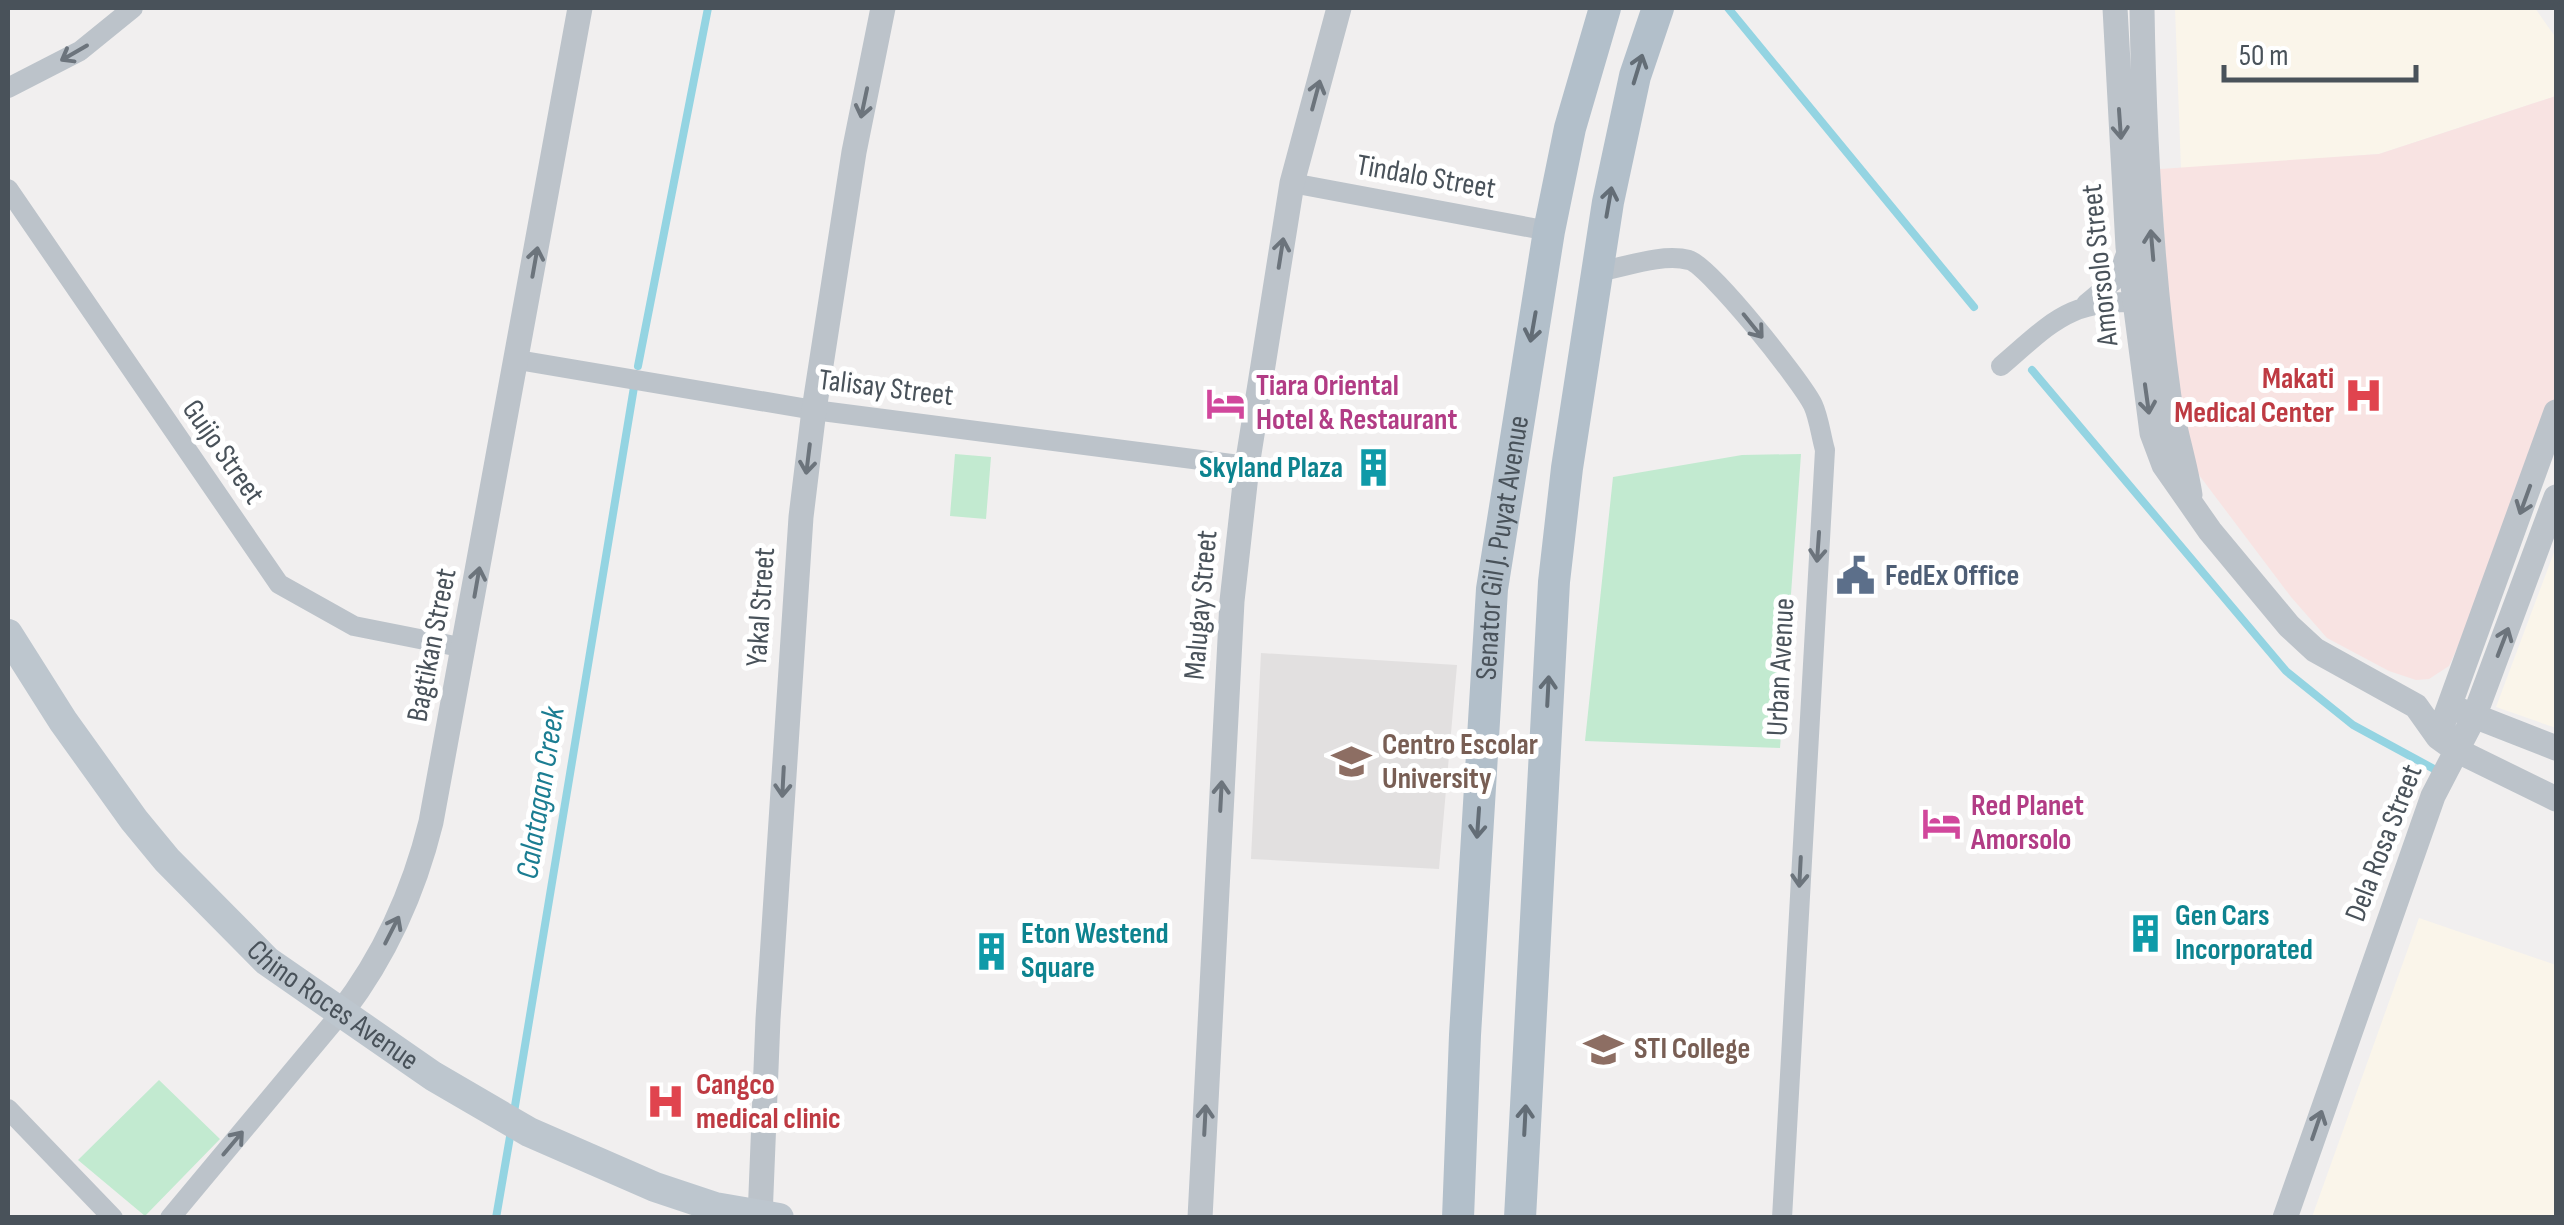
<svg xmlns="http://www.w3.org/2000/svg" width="2564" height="1225" viewBox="0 0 2564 1225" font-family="'Sofia Sans Condensed',sans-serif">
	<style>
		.commercial { fill: #faf5ea }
		.education { fill: #e2e0e0 }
		.medical { fill: #f8e3e2 }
		.green { fill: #c2ead0 }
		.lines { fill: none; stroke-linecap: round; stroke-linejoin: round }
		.stream { stroke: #94d4e2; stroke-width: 8 }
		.minor { stroke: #bcc3ca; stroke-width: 20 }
		.tertiary { stroke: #bcc3ca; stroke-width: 25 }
		.secondary { stroke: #bdc6ce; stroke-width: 30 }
		.primary { stroke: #b2bfca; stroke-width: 32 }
		.oneway { stroke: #6c747c }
		.oneway2 { stroke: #636d76 }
		.labels { text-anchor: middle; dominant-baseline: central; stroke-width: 10; stroke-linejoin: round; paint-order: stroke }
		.street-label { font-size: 30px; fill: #49525a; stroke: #fff }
		.health-label { font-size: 30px; font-weight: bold; fill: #be3a42; stroke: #fff; text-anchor: end }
		.hotel-label { font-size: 30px; font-weight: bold; fill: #b23c85; stroke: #fff; text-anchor: start }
		.culture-label { font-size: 30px; font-weight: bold; fill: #0d838f; stroke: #fff; text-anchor: start }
		.service-label { font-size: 30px; font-weight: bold; fill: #4e5e75; stroke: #fff; text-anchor: start }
		.education-label { font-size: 30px; font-weight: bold; fill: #785e54; stroke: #fff; text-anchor: start }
		.water-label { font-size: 32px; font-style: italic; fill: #1b7d92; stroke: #fff }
	</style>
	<rect width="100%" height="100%" fill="#f1efef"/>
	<!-- commercial -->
	<path class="commercial" d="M2175,8H2535L2556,38V96L2379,154L2181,169Z
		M2556,547V728L2496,707Z
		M2419,918L2556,965V1217H2312Z"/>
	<!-- education -->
	<path class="education" d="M1261,653L1457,665L1439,869L1251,859Z"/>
	<!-- medical -->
	<path class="medical" d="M2556,96V405L2508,536L2449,666L2429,679L2416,680L2389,671L2327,638L2291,597L2199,475L2176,416L2160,169L2379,154Z"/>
	<!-- green -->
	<path class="green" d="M955,454L991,457L986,519L950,516Z
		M1801,454L1780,748L1585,741L1613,477L1742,455Z
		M159,1080L220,1139L145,1216L78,1160Z"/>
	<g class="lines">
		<!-- stream -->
		<path class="stream" d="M1728,8L1974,307
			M638,366L708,8
			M2032,370L2286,671L2353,725L2434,769
			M514,1112L635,381
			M496,1218L511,1131"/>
		<!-- minor -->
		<path class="minor" d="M8,88L80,51L133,8
			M1292,183L1549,231
			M8,189L279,584L354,626L465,648
			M1598,272C1625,267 1662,253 1689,260C1710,266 1802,382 1813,405C1819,418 1821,436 1825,450L1782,1218
			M2086,304L2116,279L2128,249
			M518,360L814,410L1247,466
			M2001,366C2059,316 2069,300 2150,302
			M8,1109L113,1218
			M170,1218L341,1013"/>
		<!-- tertiary -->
		<path class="tertiary" d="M2115,8L2128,247L2152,433L2164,465L2210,531L2289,626L2315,650L2416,706L2438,737L2456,750L2556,799
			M2142,8C2144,138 2151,268 2169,397C2174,430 2185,462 2190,495
			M2459,710L2556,748
			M2438,737L2556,412
			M341,1013C384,957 414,891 431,822L580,8
			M760,1218L768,1019L801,517L814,410L854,152L883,8
			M1200,1218L1232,601L1247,466L1292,183L1339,8
			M2285,1218L2433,796L2474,717L2556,497"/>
		<!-- secondary -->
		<path class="secondary" id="s1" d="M8,634L63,721L134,820L167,860L267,961L433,1076L529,1132L655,1187L715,1207L779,1218"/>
		<!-- primary -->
		<g class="primary">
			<path id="s2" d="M1458,1218L1465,1035L1492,589L1549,231L1570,128L1605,8"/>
			<path d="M1520,1218L1554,582L1567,468L1608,202L1635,76L1658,8"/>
		</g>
	</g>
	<!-- one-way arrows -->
	<defs><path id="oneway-shaft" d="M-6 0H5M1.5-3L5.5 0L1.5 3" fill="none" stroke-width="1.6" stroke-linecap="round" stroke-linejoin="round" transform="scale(2.5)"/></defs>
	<g class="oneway">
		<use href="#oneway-shaft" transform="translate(74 53) rotate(150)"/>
		<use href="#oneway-shaft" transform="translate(1316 95) rotate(-75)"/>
		<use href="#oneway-shaft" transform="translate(864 103) rotate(102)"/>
		<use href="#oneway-shaft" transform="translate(2120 124) rotate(86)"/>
		<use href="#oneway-shaft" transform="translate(2152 245) rotate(-95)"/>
		<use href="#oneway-shaft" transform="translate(1281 253) rotate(-81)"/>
		<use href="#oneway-shaft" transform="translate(535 262) rotate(-80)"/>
		<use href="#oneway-shaft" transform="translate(1753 326) rotate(51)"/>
		<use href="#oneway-shaft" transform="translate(2147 399) rotate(82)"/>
		<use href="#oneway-shaft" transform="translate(808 459) rotate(97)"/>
		<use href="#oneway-shaft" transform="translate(2525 500) rotate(110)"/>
		<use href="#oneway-shaft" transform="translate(1818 547) rotate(94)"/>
		<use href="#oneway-shaft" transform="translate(477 582) rotate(-80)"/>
		<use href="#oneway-shaft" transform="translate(2503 642) rotate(-69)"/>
		<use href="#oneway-shaft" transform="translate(783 782) rotate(93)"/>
		<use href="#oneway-shaft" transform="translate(1221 796) rotate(-87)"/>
		<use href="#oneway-shaft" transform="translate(1800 872) rotate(93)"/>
		<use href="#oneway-shaft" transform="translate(392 930) rotate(-63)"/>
		<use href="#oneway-shaft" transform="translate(1205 1120) rotate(-87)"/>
		<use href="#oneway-shaft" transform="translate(2317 1125) rotate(-71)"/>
		<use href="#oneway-shaft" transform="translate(233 1143) rotate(-50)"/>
	</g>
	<g class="oneway2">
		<use href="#oneway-shaft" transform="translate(1638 69) rotate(-73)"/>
		<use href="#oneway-shaft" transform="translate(1609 202) rotate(-80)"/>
		<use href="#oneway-shaft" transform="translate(1533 327) rotate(100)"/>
		<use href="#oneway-shaft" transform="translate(1548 691) rotate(-87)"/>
		<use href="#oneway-shaft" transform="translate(1478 823) rotate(94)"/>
		<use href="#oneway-shaft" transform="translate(1525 1120) rotate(-87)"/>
	</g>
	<!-- icons -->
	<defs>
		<symbol id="hospital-bare" viewBox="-9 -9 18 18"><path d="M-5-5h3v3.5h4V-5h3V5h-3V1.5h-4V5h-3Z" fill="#e0444e" stroke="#fff" stroke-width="2.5" paint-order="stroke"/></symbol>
		<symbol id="hotel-bare" viewBox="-9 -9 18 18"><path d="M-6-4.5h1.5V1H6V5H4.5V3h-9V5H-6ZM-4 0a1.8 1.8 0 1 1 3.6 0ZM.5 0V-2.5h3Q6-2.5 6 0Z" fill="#d1479c" stroke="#fff" stroke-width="2.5" paint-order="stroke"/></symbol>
		<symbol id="building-bare" viewBox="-9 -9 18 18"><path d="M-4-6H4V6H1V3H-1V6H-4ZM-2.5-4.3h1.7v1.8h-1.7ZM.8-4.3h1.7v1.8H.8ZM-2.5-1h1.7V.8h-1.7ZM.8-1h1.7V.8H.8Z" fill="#0f9aa8" stroke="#fff" stroke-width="2.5" paint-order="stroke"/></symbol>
		<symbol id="civic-bare" viewBox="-9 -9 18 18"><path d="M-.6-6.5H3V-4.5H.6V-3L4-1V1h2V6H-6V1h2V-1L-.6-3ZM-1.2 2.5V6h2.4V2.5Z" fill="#5c6f8a" stroke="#fff" stroke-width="2.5" paint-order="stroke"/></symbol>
		<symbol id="university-bare" viewBox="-9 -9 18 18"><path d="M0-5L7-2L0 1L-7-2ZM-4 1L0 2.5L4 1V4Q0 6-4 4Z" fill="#8d6e63" stroke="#fff" stroke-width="2.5" paint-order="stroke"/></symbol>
	</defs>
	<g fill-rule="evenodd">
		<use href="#hospital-bare" x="2336" y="368" width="55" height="55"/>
		<use href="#hotel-bare" x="1198" y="376" width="55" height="55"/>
		<use href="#building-bare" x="1346" y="440" width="55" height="55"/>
		<use href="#civic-bare" x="1828" y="548" width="55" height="55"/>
		<use href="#university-bare" x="1324" y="734" width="55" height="55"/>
		<use href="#hotel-bare" x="1914" y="796" width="55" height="55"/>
		<use href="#building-bare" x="2118" y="906" width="55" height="55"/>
		<use href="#building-bare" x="964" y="924" width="55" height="55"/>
		<use href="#university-bare" x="1576" y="1022" width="55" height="55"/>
		<use href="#hospital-bare" x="638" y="1074" width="55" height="55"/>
	</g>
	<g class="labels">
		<!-- street labels -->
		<g class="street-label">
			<text transform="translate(1426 177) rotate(10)">Tindalo Street</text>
			<text transform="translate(2100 265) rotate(-96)">Amorsolo Street</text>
			<text transform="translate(886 388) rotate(7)">Talisay Street</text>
			<text transform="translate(223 452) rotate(55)">Guijo Street</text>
			<text stroke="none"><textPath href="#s2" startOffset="672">Senator Gil J. Puyat Avenue</textPath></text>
			<text transform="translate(1201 605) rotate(-85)">Malugay Street</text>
			<text transform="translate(761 607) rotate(-86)">Yakal Street</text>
			<text transform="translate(432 645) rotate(-79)">Bagtikan Street</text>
			<text transform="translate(1781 667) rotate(-87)">Urban Avenue</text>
			<text transform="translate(2384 843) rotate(-69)">Dela Rosa Street</text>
			<text stroke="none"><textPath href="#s1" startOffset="498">Chino Roces Avenue</textPath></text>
		</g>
		<!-- health labels -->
		<g class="health-label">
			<text x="2334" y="379">Makati<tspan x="2334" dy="34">Medical Center</tspan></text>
			<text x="696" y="1085" text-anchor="start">Cangco<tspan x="696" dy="34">medical clinic</tspan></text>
		</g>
		<!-- hotel labels -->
		<g class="hotel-label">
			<text x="1256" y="386">Tiara Oriental<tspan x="1256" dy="34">Hotel &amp; Restaurant</tspan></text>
			<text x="1971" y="806">Red Planet<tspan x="1971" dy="34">Amorsolo</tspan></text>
		</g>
		<!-- culture labels -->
		<g class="culture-label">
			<text x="1343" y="468" text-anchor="end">Skyland Plaza</text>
			<text x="2175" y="916">Gen Cars<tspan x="2175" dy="34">Incorporated</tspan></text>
			<text x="1021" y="934">Eton Westend<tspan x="1021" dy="34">Square</tspan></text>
		</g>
		<!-- service labels -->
		<g class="service-label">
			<text x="1885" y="576">FedEx Office</text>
		</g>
		<!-- education labels -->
		<g class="education-label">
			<text x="1382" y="745">Centro Escolar<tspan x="1382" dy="34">University</tspan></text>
			<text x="1634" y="1049">STI College</text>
		</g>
		<!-- water labels -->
		<g class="water-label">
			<text transform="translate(541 793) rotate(-81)">Calatagan Creek</text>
		</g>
	</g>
	<!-- border -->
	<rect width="2564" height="1225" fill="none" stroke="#49525a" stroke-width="20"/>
	<!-- scale -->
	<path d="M2224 65v15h192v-15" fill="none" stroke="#49525a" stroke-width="5"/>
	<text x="2239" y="65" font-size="30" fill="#49525a" stroke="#ffffff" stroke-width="8" paint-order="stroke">50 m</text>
</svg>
